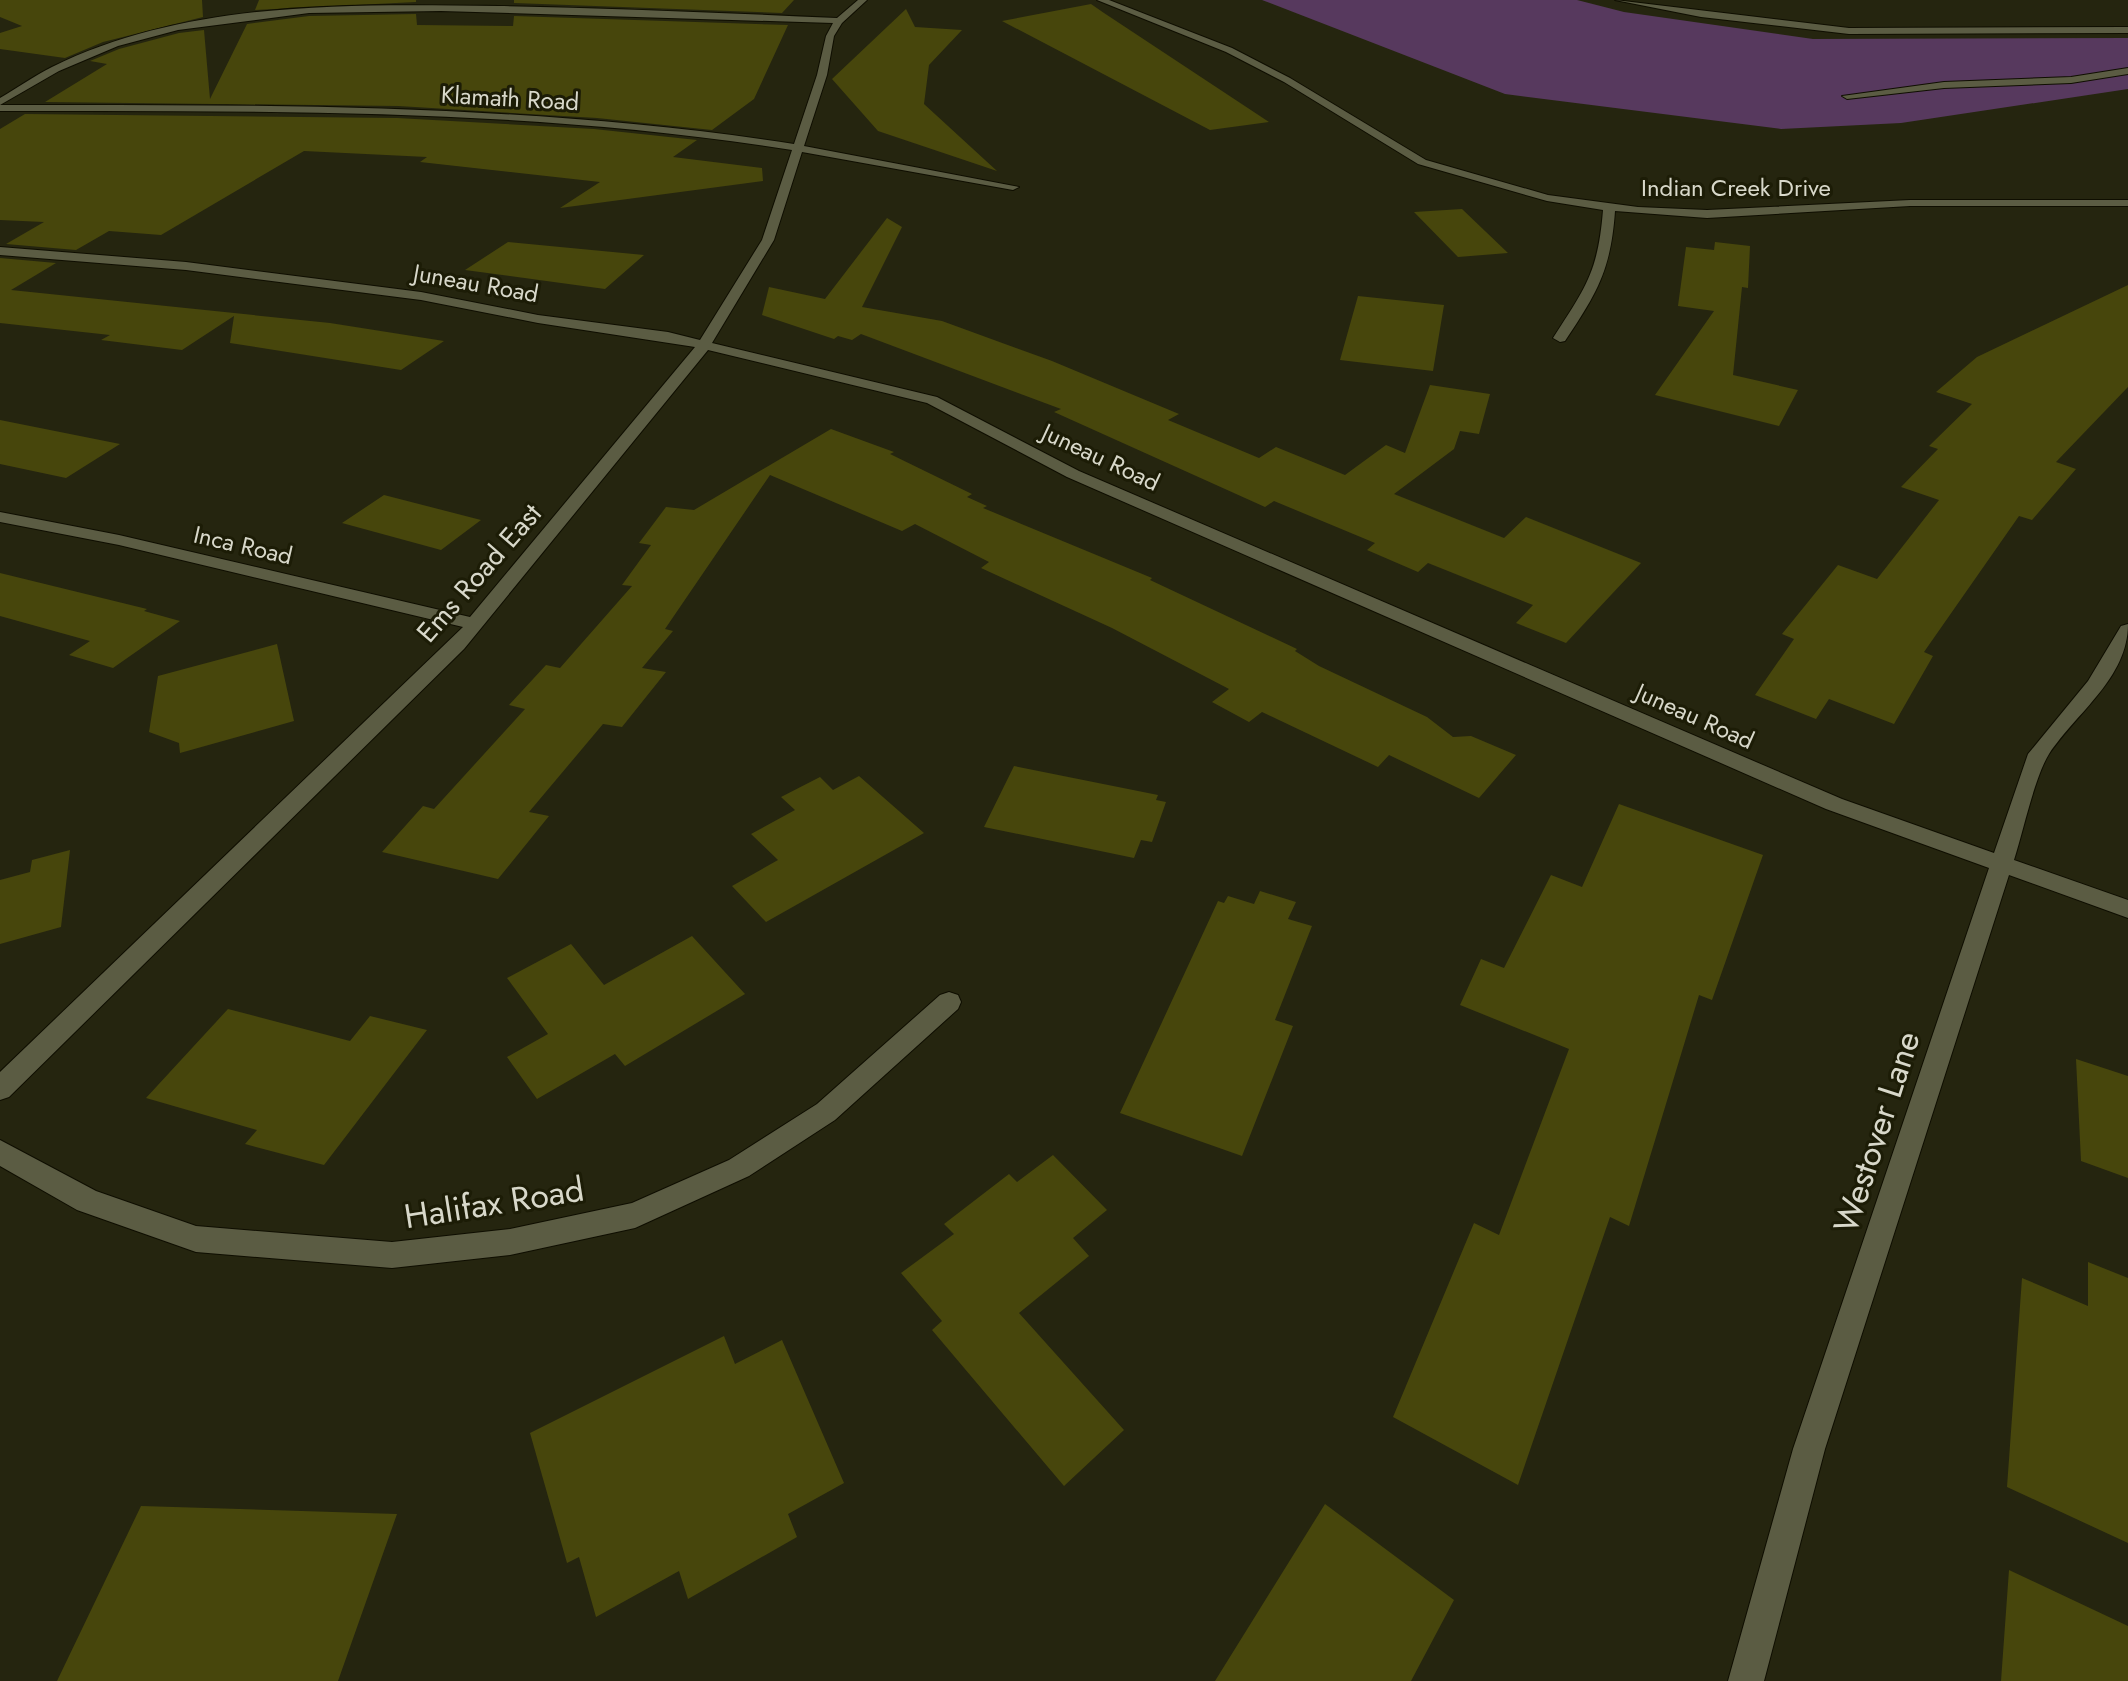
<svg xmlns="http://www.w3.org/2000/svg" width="2128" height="1681" viewBox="0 0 2128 1681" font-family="Jost,sans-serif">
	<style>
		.green { fill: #57395e }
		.building { fill: #47460c }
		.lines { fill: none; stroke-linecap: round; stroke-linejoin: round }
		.service-casing { stroke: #0f0e00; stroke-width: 2 }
		.minor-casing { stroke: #0f0e00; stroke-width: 2 }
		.service { fill: #5b5c43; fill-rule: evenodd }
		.minor { fill: #5b5c43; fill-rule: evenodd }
		.labels { text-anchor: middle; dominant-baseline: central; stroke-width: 6; stroke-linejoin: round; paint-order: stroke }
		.far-street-label { font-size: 24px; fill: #d8d8ca; stroke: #1c1c06 }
		.street-label { font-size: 28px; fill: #d8d8ca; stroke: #1c1c06 }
		.near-street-label { font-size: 34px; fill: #d8d8ca; stroke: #1c1c06 }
	</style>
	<rect width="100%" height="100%" fill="#25250f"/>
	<!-- green -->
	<path class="green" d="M1262,0H1577L1624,12L1813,39L2128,38V89L1901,123L1781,129L1505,94Z"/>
	<!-- building -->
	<path class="building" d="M0,0H202L203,17L103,42L65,58L0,49V33L22,26L0,17Z
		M259,0H416V2L255,10Z
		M514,0H794L782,13L514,3Z
		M1091,4L1104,13L1269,122L1210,130L1002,21Z
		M906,9L915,27L962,30L929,65L924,104L997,171L878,131L832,79Z
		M416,14L417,25L513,26L514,16L788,25L754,99L712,130L597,118L398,106L45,102L107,64L90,61L119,49L179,33L204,30L210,99L247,24L309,16Z
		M25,114L397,118L594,129L697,140L673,157L762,168L763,181L560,208L600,182L420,162L427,157L304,151L161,235L109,231L76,250L6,244L44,222L0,220V129Z
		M1462,209L1508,253L1458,257L1414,212Z
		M887,218L902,227L862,307L942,321L1052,361L1179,414L1168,420L1259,458L1276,447L1345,475L1386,445L1405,453L1430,385L1490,394L1479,434L1460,431L1454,449L1394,494L1504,538L1526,517L1641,563L1566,643L1516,623L1533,605L1428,563L1418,572L1367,550L1375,543L1274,501L1265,507L1054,412L1061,409L861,334L852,340L838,336L834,339L762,315L769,287L825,299Z
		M508,242L644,255L605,289L465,270Z
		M1715,242L1750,246L1748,288L1742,287L1733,375L1798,390L1779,426L1655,395L1714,311L1678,306L1686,247L1714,250Z
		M0,258L56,263L11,290L330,323L444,341L401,370L230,343L234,316L182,350L101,340L110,335L0,323Z
		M2128,285V387L2056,462L2076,469L2032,520L2019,516L1924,652L1933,656L1894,724L1829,699L1816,719L1755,695L1794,639L1782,634L1838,565L1877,579L1939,500L1901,487L1938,449L1929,446L1972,404L1936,392L1977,357Z
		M1358,296L1444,305L1433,371L1340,360Z
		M0,420L120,444L66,478L0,464Z
		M831,429L894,452L890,454L972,494L967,497L987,506L983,508L1152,578L1150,580L1297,649L1295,651L1319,666L1427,717L1453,737L1471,736L1516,755L1479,798L1389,755L1378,767L1262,712L1249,722L1212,702L1229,689L1112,628L981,568L989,562L915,524L902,531L770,475L665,629L673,631L642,668L666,672L622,727L603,724L529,812L549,816L498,879L382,852L423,806L434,809L525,709L509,705L546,665L560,668L632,586L622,585L651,545L639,543L666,507L694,510Z
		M384,495L481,520L441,550L342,523Z
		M0,573L147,609L144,611L180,621L113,668L69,655L90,641L0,616Z
		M277,644L294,721L180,753L179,743L149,732L158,676Z
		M1014,766L1158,795L1156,800L1166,802L1152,842L1141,840L1134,858L984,827Z
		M859,776L924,833L766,922L732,886L778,860L751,834L795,810L781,797L820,777L833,790Z
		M1619,804L1763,855L1712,1000L1699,995L1629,1226L1610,1217L1518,1485L1393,1417L1474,1223L1499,1235L1569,1049L1460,1005L1481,959L1504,968L1551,875L1582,887Z
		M70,850L61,927L0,944V880L30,872L32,860Z
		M1260,891L1296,902L1288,919L1312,926L1275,1020L1293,1026L1242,1156L1120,1113L1218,901L1224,903L1228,896L1254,904Z
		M692,936L745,994L625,1066L615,1054L537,1099L507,1057L548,1034L507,978L571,944L604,985Z
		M228,1009L350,1041L370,1016L427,1030L324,1165L245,1144L257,1130L146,1098Z
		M2076,1059L2128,1076V1178L2081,1161Z
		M1053,1155L1107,1210L1073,1238L1089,1256L1019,1313L1124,1430L1064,1486L932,1330L942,1321L901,1273L954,1234L944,1224L1009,1174L1017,1182Z
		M2088,1262L2128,1278V1543L2007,1487L2022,1278L2088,1306Z
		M724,1336L735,1364L782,1340L844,1483L788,1514L797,1537L688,1599L679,1571L596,1617L579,1557L567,1563L530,1433Z
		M1325,1504L1454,1600L1411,1681H1215Z
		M141,1506L397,1514L338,1681H57Z
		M2009,1570L2128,1626V1681H2001Z"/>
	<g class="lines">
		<defs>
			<path id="service" d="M2128,68V74L2071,83L1944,88L1847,99L1842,96L1944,82L2071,77Z"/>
			<path id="minor" d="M858,0H867L842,23L834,36L827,75L804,146L1019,187L1013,190L802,152L774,240L712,343L937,397L1079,471L1842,799L1994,853L2028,754L2088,681L2121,626L2128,624C2128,678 2077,712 2049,754C2035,776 2023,832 2014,860L2128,900V918L2009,875L1825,1449L1764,1681H1728L1793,1449L1989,868L1826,809L1067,477L927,403L708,350L464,649L9,1097L0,1100V1072L463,627L119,545L0,522V512L119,535L470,617L695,347L538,323L421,300L186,270L0,255V247L186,262L421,292L538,315L668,332L700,340L762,240L792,150C529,108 265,111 0,111V98C17,88 34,76 52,67C188,0 350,4 498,6C611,8 724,13 837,18ZM441,11L833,23L826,36L817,75L794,144C531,103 266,105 0,105L59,71L118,46L178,30L309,13Z
				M1097,0H1109L1232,48L1290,78L1426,160L1548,195L1638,207L1707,210L1910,200H2128V206H1910L1707,218L1615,211C1611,270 1597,293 1565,341L1560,342L1553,338C1586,287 1598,272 1603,210L1547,201L1418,164L1284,82L1226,52Z
				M1615,0L1849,28L2128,27V33L1849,34L1701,17Z
				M949,992L958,995L961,1002L958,1009L835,1120L749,1176L635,1228L510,1255L392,1268L196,1252L77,1210L0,1166V1140L96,1191L196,1226L392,1242L510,1229L632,1203L729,1160L817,1104L940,995Z"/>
		</defs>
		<!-- service casing -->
		<use href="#service" class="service-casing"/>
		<!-- minor casing -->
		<use href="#minor" class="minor-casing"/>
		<!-- service -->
		<use href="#service" class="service"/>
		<!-- minor -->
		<use href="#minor" class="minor"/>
	</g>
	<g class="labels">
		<!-- far-street labels -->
		<g class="far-street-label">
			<text transform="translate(510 98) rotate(3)">Klamath Road</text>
			<text x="1736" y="187">Indian Creek Drive</text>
			<text transform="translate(476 283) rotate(10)">Juneau Road</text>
			<text transform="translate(1101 457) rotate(25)">Juneau Road</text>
			<text transform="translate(243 545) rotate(13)">Inca Road</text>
			<text transform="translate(1695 716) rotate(24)">Juneau Road</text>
		</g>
		<!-- street labels -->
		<g class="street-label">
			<text transform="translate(479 573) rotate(-49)">Ems Road East</text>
		</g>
		<!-- near-street labels -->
		<g class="near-street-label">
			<text transform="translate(1877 1132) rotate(-72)">Westover Lane</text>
			<text transform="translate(494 1203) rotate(-9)">Halifax Road</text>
		</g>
	</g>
</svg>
